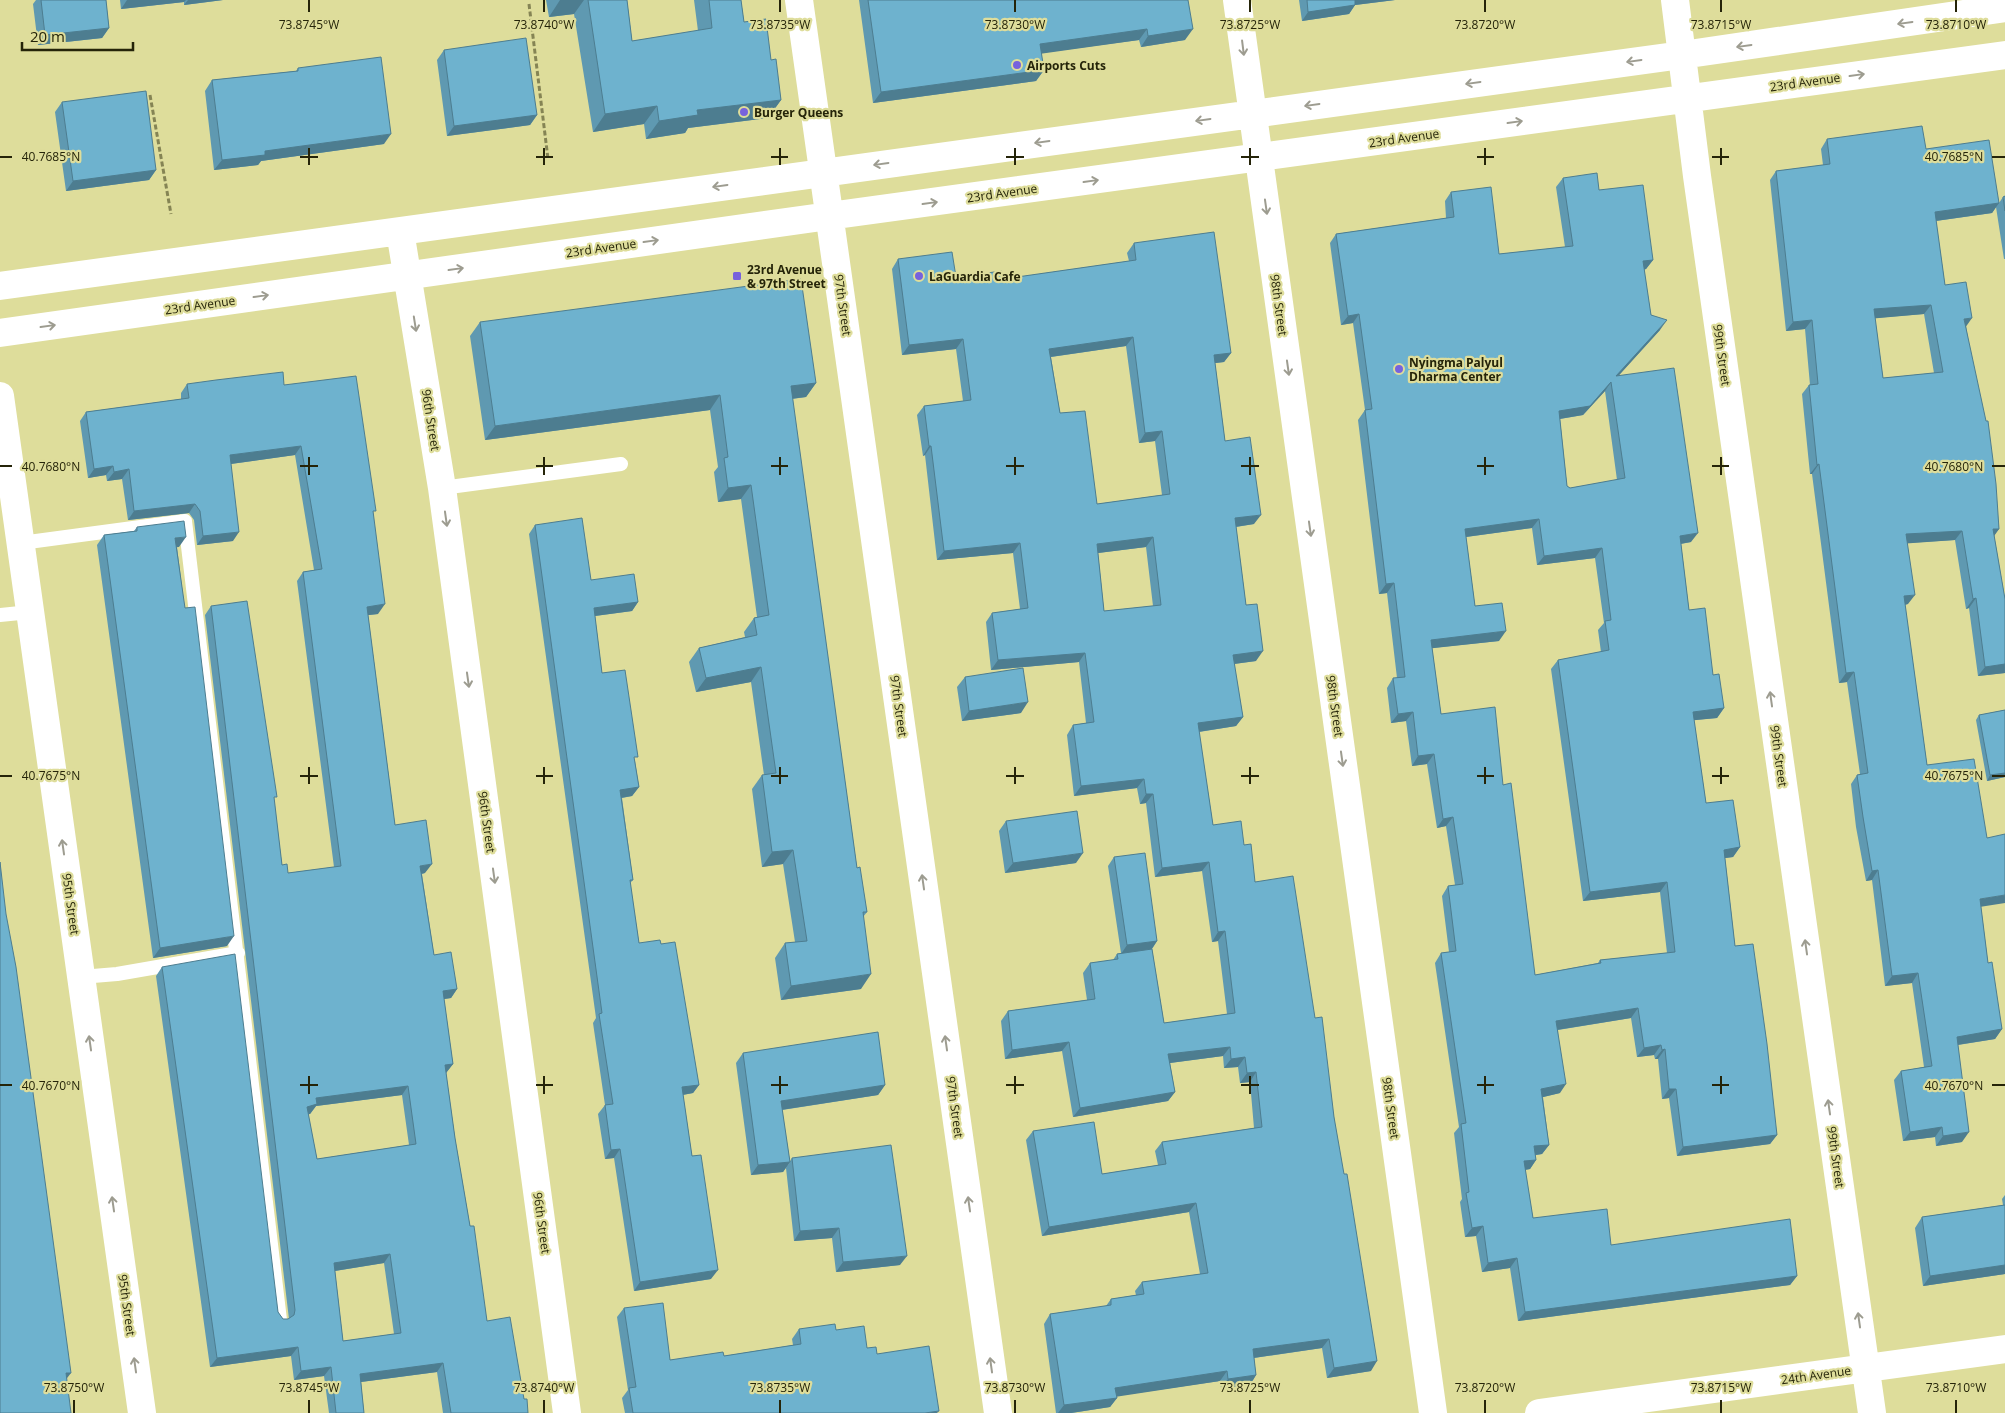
<svg xmlns="http://www.w3.org/2000/svg" width="2005" height="1413" viewBox="0 0 2005 1413" font-family="'Open Sans',sans-serif">
	<style>
		.lines { fill: none; stroke-linecap: round; stroke-linejoin: round }
		.path { stroke: #858454; stroke-width: 3; stroke-dasharray: 5 2.5; stroke-linecap: butt }
		.lane { stroke: #fff; stroke-width: 14 }
		.street { stroke: #fff; stroke-width: 28 }
		.wall { fill: #5f99b1; fill-rule: evenodd }
		.shaded-wall { fill: #4d7d90 }
		.building { fill: #6eb2ce; stroke: #4d7d90; fill-rule: evenodd }
		.oneway { stroke: #9d9c90 }
		.ticks { fill: none; stroke: #252409; stroke-width: 2 }
		.poi-dot { fill: #7762dd; stroke: #dedd9b; stroke-width: 2 }
		.labels { text-anchor: middle; dominant-baseline: central; stroke-width: 4.5; stroke-linejoin: round; paint-order: stroke }
		.poi-label { font-size: 12px; font-weight: bold; fill: #252409; stroke: #dedd9b; text-anchor: start }
		.street-label { font-size: 12px; fill: #252409; stroke: #dedd9b }
		.ticks-label { font-size: 12px; text-anchor: middle; fill: #252409; stroke: #dedd9b; stroke-width: 4.5; stroke-linejoin: round; paint-order: stroke }
	</style>
	<rect width="100%" height="100%" fill="#dedd9b"/>
	<g class="lines">
		<!-- path -->
		<path class="path" d="M529,4L548,159
			M150,95L171,214"/>
		<!-- lane -->
		<path class="lane" d="M442,488L621,464
			M21,543L185,521L280,1320
			M0,615L30,612
			M81,977L117,974L238,953"/>
		<!-- street -->
		<path class="street" d="M799,0L998,1413
			M1237,0L1433,1413
			M1675,0L1697,176L1872,1413
			M400,231L442,488L567,1413
			M0,286L1682,55L2005,8
			M0,333L829,216L2005,55
			M0,396L142,1413
			M1539,1413L2005,1349"/>
	</g>
	<!-- wall -->
	<path class="wall" d="M36,0H106L109,28L102,38L38,45L33,4Z
		M120,0H223L184,5V2L121,9Z
		M546,0H627L632,41L698,31L694,0H741L744,22L771,60L781,100L768,118L688,128L685,133L646,139L644,124L593,132L574,14L549,17Z
		M859,0H1188L1185,40L1141,47L1139,40L1041,53L1044,70L1036,81L873,103Z
		M1299,0H1395L1355,5L1349,14L1302,21Z
		M444,50L537,115L530,125L447,136L437,60Z
		M298,68L384,144L261,161L258,165L214,170L205,91L212,80L296,71Z
		M62,102L156,170L149,180L66,191L55,112Z
		M1827,139L1926,149L1999,203L2003,197L2005,196V259H2004L1996,207L1992,213L1936,221L1945,285L1966,326L1999,529L1994,535L2005,599V673L1978,676L1969,608L1966,609L1955,540L1907,543L1908,604L1905,605L1927,765L1981,907L1988,963L2002,1029L1995,1039L1958,1045L1962,1142L1936,1146L1935,1137L1903,1141L1894,1080L1901,1071L1924,1067L1912,983L1885,986L1872,880L1866,881L1856,827L1851,784L1857,775L1860,774L1847,682L1839,683L1812,474H1810L1802,394L1809,385H1810L1805,329L1786,331L1770,180L1776,171L1823,165L1821,149ZM1924,314L1934,373L1883,378L1875,318Z
		M1563,178L1599,190L1653,260L1646,269L1644,270L1651,315L1660,330L1618,376L1691,542L1681,544L1689,610L1713,675L1724,708L1717,718L1694,720L1706,803L1740,847L1733,857L1725,858L1735,946L1777,1135L1770,1144L1677,1156L1669,1098L1662,1099L1658,1059H1655L1654,1055L1637,1057L1631,1018L1558,1030L1560,1093L1543,1097L1549,1145L1542,1154L1536,1155V1160L1530,1169L1525,1170L1533,1218L1611,1245L1797,1276L1790,1285L1518,1321L1510,1268L1482,1272L1476,1236L1465,1237L1460,1202L1462,1199L1454,1133L1459,1127L1435,963L1441,953L1449,952L1442,896L1448,886L1455,885L1446,826L1437,828L1427,764L1412,766L1406,721L1391,723L1387,688L1393,678H1397L1387,593L1379,594L1358,420L1365,410L1353,323L1341,325L1330,243L1336,234L1446,218L1445,201L1451,192L1499,254L1565,247L1556,187ZM1605,391L1617,480L1570,488L1567,486L1560,419L1583,415ZM1532,528L1537,565L1595,558L1604,623L1598,630L1601,652L1558,660L1551,669L1583,901L1660,892L1667,953L1600,960L1598,963L1535,975L1503,785L1441,714L1432,648L1499,641L1475,606L1466,537Z
		M1134,243L1231,353L1224,362L1215,363L1225,441L1254,524L1236,527L1246,605L1256,661L1234,664L1243,717L1236,726L1199,732L1213,825L1244,845L1255,882L1315,1018L1334,1117L1371,1371L1327,1378L1322,1348L1254,1358L1256,1375L1250,1385L1221,1388L1220,1381L1116,1396L1117,1398L1110,1407L1071,1413H1056L1044,1324L1050,1314L1106,1306L1111,1299L1136,1295L1135,1291L1142,1282L1200,1274L1189,1212L1042,1236L1026,1140L1033,1131L1102,1174L1158,1165L1155,1151L1162,1142L1254,1128L1250,1082L1240,1083L1238,1067L1224,1068L1223,1056L1170,1063L1175,1092L1168,1101L1073,1117L1062,1051L1005,1059L1001,1021L1008,1011L1087,1000L1083,973L1090,963L1113,960L1117,954L1121,953L1108,866L1114,857L1157,941L1152,949L1164,1023L1227,1014L1218,941L1212,942L1202,871L1155,877L1146,803L1140,804L1137,788L1074,796L1067,735L1073,725L1086,723L1079,662L991,670L986,622L992,613L1020,609L1013,553L937,560L925,455L923,456L917,415L924,406L963,401L956,349L902,355L892,269L898,259L956,277L1003,279L1129,261L1127,253ZM1126,346L1139,443L1155,441L1162,495L1097,504L1060,413L1051,357ZM1146,547L1153,606L1104,611L1098,553Z
		M480,322L816,383L806,397L792,399L857,868L867,912L863,917L861,989L781,1000L775,958L785,943L795,942L783,864L762,867L752,789L762,775H764L751,682L696,692L689,662L699,648L745,637L744,632L754,618L757,617L741,499L718,502L714,472L718,467L710,410L485,440L470,336Z
		M187,384L284,385L373,514L378,614L368,615L395,825L425,873L422,874L434,955L457,989L451,998L444,999L453,1064L446,1073L455,1138L470,1226L487,1321L524,1399L528,1413H443L437,1372L361,1382L364,1413H329L324,1376L294,1380L291,1356L210,1367L156,976L162,967L278,1312L283,1319H289L205,615L211,606L274,801L282,865L288,873L334,867L297,581L303,572L314,570L295,455L231,464L233,541L197,545L194,520L189,513L128,520L122,479L107,481L106,475L88,478L80,421L86,412L181,399V393ZM402,1095L409,1145L317,1159L308,1114H310L316,1106ZM384,1263L394,1334L343,1341L335,1271Z
		M535,525L591,580L638,602L632,611L595,616L602,673L635,761L639,787L632,796L622,798L633,880L630,883L639,943L661,944L699,1085L693,1093L683,1095L692,1156L711,1279L634,1291L614,1158L605,1159L598,1114L605,1105L593,1023L596,1018L529,534Z
		M137,527L179,547H177L227,946L153,958L97,545L104,535L134,531Z
		M965,677L1021,713L962,721L957,687Z
		M2005,710V777L1987,781L1976,720L1979,715Z
		M1006,821L1076,863L1005,873L999,831Z
		M743,1053L885,1085L878,1095L782,1110L790,1162L783,1172L751,1175L736,1063Z
		M792,1158L900,1265L836,1272L832,1238L794,1241L786,1168Z
		M2005,1195V1274L1923,1286L1915,1228L1922,1217L2003,1205L2002,1199Z
		M624,1308L670,1360L724,1356L793,1345L792,1339L799,1329L836,1330L877,1354L937,1413H625L622,1398L628,1390L617,1317Z"/>
	<!-- shaded-wall -->
	<path class="shaded-wall" d="M127,0H186L184,2L121,9Z
		M188,0H223L184,5Z
		M560,0H584L574,14L549,17Z
		M1352,0H1395L1355,5L1349,14L1302,21L1308,12Z
		M109,28L102,38L38,45L45,35Z
		M1147,29L1139,40L1032,55L1040,44Z
		M1193,29L1185,40L1141,47L1148,36Z
		M1044,70L1036,81L873,103L881,92Z
		M781,100L768,118L688,128L685,133L646,139L659,121L697,110Z
		M657,106L644,124L593,132L605,114Z
		M537,115L530,125L447,136L454,126Z
		M391,134L384,144L261,161L258,165L214,170L222,160L265,151Z
		M156,170L149,180L66,191L73,181Z
		M1999,203L1992,213L1928,222L1935,212Z
		M1653,260L1646,269L1636,270L1643,261Z
		M1931,305L1924,314L1868,319L1874,309Z
		M1359,314L1353,323L1341,325L1348,316Z
		M1972,318L1965,328L1964,319Z
		M1667,320L1660,330L1612,383L1616,376Z
		M1812,320L1805,329L1786,331L1793,322Z
		M1133,337L1126,346L1043,358L1049,349Z
		M963,339L956,349L902,355L909,345Z
		M1231,353L1224,362L1207,364L1214,355Z
		M1611,382L1605,391L1583,415L1553,420L1559,411Z
		M816,383L806,397L781,400L791,386Z
		M720,395L710,410L485,440L495,426Z
		M1162,431L1155,441L1139,443L1145,433Z
		M301,446L295,455L223,465L230,455Z
		M929,446H931L925,455L923,456Z
		M1819,464L1812,474H1810L1817,465Z
		M113,466L106,475L88,478L94,469Z
		M129,469L122,479L107,481L114,472Z
		M751,485L741,499L718,502L728,488Z
		M195,504L189,513L128,520L134,511Z
		M1261,515L1254,524L1228,528L1235,518Z
		M1539,519L1532,528L1458,538L1465,529Z
		M1993,529H1999L1992,539Z
		M1962,531L1955,540L1899,544L1906,534Z
		M239,532L233,541L197,545L203,536Z
		M1698,533L1691,542L1673,545L1680,536Z
		M186,537L179,547L168,548L175,538Z
		M1153,537L1146,547L1090,554L1097,544Z
		M1020,543L1013,553L937,560L944,551Z
		M1602,548L1595,558L1537,565L1544,556Z
		M1394,583L1387,593L1379,594L1386,584Z
		M1915,595L1908,604L1897,606L1904,596Z
		M1976,598L1969,608L1966,609L1973,599Z
		M638,602L632,611L587,617L594,608Z
		M385,604L378,614L360,616L367,607Z
		M1506,631L1499,641L1425,649L1431,640Z
		M1263,651L1256,661L1226,665L1233,655Z
		M1085,653L1079,662L991,670L998,660Z
		M2005,664V673L1978,676L1985,667Z
		M761,667L751,682L696,692L706,678Z
		M1854,672L1847,682L1839,683L1846,673Z
		M1028,702L1021,713L962,721L969,711Z
		M1724,708L1717,718L1686,721L1693,712Z
		M1413,712L1406,721L1391,723L1398,714Z
		M1243,717L1236,726L1191,733L1198,723Z
		M1434,754L1427,764L1412,766L1418,756Z
		M2005,773V777L1987,781L1990,775Z
		M1144,779L1137,788L1074,796L1081,786Z
		M639,787L632,796L614,799L620,790Z
		M1146,794H1153L1146,803L1140,804Z
		M1453,817L1446,826L1437,828L1443,819Z
		M1740,847L1733,857L1718,859L1724,850Z
		M793,850L783,864L762,867L772,852Z
		M1083,853L1076,863L1005,873L1013,863Z
		M1209,862L1202,871L1155,877L1162,868Z
		M432,864L425,873L414,875L420,866Z
		M1878,870L1872,880L1866,881L1872,871Z
		M1667,882L1660,892L1583,901L1590,892Z
		M2005,895V903L1973,908L1980,899Z
		M1225,931L1218,941L1212,942L1218,932Z
		M234,936L227,946L153,958L160,948Z
		M1157,941L1151,950L1121,954L1127,945Z
		M1918,973L1912,983L1885,986L1892,976Z
		M871,974L861,989L781,1000L791,986Z
		M457,989L451,998L437,1000L443,991Z
		M1638,1008L1631,1018L1550,1031L1556,1021Z
		M2002,1029L1995,1039L1950,1046L1957,1037Z
		M1069,1042L1062,1051L1005,1059L1012,1050Z
		M1661,1045L1654,1055L1637,1057L1644,1048Z
		M1230,1047L1223,1056L1162,1064L1168,1054Z
		M1665,1049L1658,1059H1655L1662,1050Z
		M1245,1057L1238,1067L1224,1068L1231,1059Z
		M453,1064L446,1073L439,1074L445,1065Z
		M1256,1072L1250,1082L1240,1083L1247,1073Z
		M1566,1084L1560,1093L1535,1099L1541,1089Z
		M699,1085L693,1093L676,1096L682,1087Z
		M885,1085L878,1095L774,1111L781,1101Z
		M408,1086L402,1095L316,1106L310,1114L300,1116L307,1107L316,1098Z
		M1669,1089H1676L1669,1098L1662,1099Z
		M1175,1092L1168,1101L1073,1117L1080,1108Z
		M1942,1127L1935,1137L1903,1141L1910,1132Z
		M1969,1132L1962,1142L1936,1146L1943,1136Z
		M1777,1135L1770,1144L1677,1156L1683,1147Z
		M1549,1145L1542,1154L1528,1156L1534,1146Z
		M620,1149L614,1158L605,1159L611,1150Z
		M1536,1160L1530,1169L1517,1171L1524,1161Z
		M790,1162L783,1172L751,1175L758,1165Z
		M1196,1203L1189,1212L1042,1236L1049,1227Z
		M1483,1226L1476,1236L1465,1237L1472,1228Z
		M839,1228L832,1238L794,1241L800,1231Z
		M390,1254L384,1263L328,1272L334,1263Z
		M907,1256L900,1265L836,1272L843,1262Z
		M1517,1258L1510,1268L1482,1272L1488,1263Z
		M2005,1265V1274L1923,1286L1930,1276Z
		M718,1270L711,1279L634,1291L640,1282Z
		M1797,1276L1790,1285L1518,1321L1525,1312Z
		M1329,1339L1322,1348L1246,1359L1253,1349Z
		M298,1347L291,1356L210,1367L217,1358Z
		M1377,1361L1371,1371L1327,1378L1334,1368Z
		M443,1363L437,1372L353,1383L360,1374Z
		M331,1367L324,1376L294,1380L301,1371Z
		M1227,1371L1220,1381L1108,1398L1115,1388Z
		M66,1373H71L64,1382Z
		M1256,1375L1250,1385L1221,1388L1228,1379Z
		M1117,1398L1110,1407L1071,1413H1058L1064,1405Z
		M939,1411L937,1413H925Z"/>
	<!-- building -->
	<path class="building" d="M41,0H106L109,28L45,35Z
		M588,0H627L632,41L712,28L709,0H741L744,22L766,19L771,60L776,59L781,100L697,110L698,115L659,121L657,106L605,114Z
		M868,0H1188L1193,29L1148,36L1147,29L1040,44L1044,70L881,92Z
		M1307,0H1355V5L1308,12Z
		M526,38L537,115L454,126L444,50Z
		M381,57L391,134L265,151V155L222,160L212,80L298,71V68Z
		M146,91L156,170L73,181L62,102Z
		M1922,126L1926,149L1989,140L1999,203L1935,212L1945,285L1966,282L1972,318L1964,319L1986,421H1988L1996,484L1999,529H1993L2005,599V664L1985,667L1976,598L1973,599L1962,531L1906,534L1915,595L1904,596L1927,765L1974,759L1987,838L2005,834V895L1980,899L1988,963L1992,962L2002,1029L1957,1037L1969,1132L1943,1136L1942,1127L1910,1132L1901,1071L1932,1066L1918,973L1892,976L1878,870L1872,871L1863,817L1857,775L1868,773L1854,672L1846,673L1819,464L1817,465L1809,385L1818,384L1812,320L1793,322L1776,171L1830,164L1827,139ZM1931,305L1943,372L1883,378L1874,309Z
		M1597,173L1599,190L1643,185L1653,260L1643,261L1651,315L1667,320L1616,376L1674,368L1698,533L1680,536L1689,610L1705,608L1713,675L1719,674L1724,708L1693,712L1706,803L1733,800L1740,847L1724,850L1735,946L1753,944L1767,1044L1777,1135L1683,1147L1676,1089H1669L1665,1049L1662,1050L1661,1045L1644,1048L1638,1008L1556,1021L1566,1084L1541,1089L1549,1145L1534,1146L1536,1160L1524,1161L1533,1218L1607,1209L1611,1245L1790,1219L1797,1276L1525,1312L1517,1258L1488,1263L1483,1226L1472,1228L1466,1193L1469,1192L1461,1124L1466,1123L1441,953L1456,951L1448,886L1463,884L1453,817L1443,819L1434,754L1418,756L1413,712L1398,714L1393,678L1405,677L1394,583L1386,584L1365,410L1372,409L1359,314L1348,316L1336,234L1454,217L1451,192L1491,187L1499,254L1573,246L1563,178ZM1611,382L1625,478L1570,488L1567,486L1559,411L1590,406ZM1539,519L1544,556L1602,548L1611,620L1605,621L1609,650L1558,660L1590,892L1667,882L1675,952L1600,960L1601,963L1535,975L1511,783L1503,785L1495,707L1441,714L1431,640L1506,631L1502,603L1475,606L1465,529Z
		M2005,196V211L2003,197Z
		M1214,232L1231,353L1214,355L1225,441L1250,437L1261,515L1235,518L1246,605L1257,604L1263,651L1233,655L1243,717L1198,723L1213,825L1241,821L1244,845L1251,844L1255,882L1293,876L1315,1018L1322,1017L1334,1117L1344,1174H1347L1377,1361L1334,1368L1329,1339L1253,1349L1256,1375L1228,1379L1227,1371L1115,1388L1117,1398L1064,1405L1050,1314L1111,1305V1299L1144,1294L1142,1282L1208,1273L1196,1203L1049,1227L1033,1131L1094,1122L1102,1174L1166,1164L1162,1142L1262,1127L1256,1072L1247,1073L1245,1057L1231,1059L1230,1047L1168,1054L1175,1092L1080,1108L1069,1042L1012,1050L1008,1011L1095,999L1090,963L1118,959L1117,954L1152,949L1164,1023L1235,1013L1225,931L1218,932L1209,862L1162,868L1153,794H1146L1144,779L1081,786L1073,725L1094,722L1085,653L998,660L992,613L1028,608L1020,543L944,551L931,446H929L924,406L971,400L963,339L909,345L898,259L952,252L956,277L1002,271L1003,279L1136,260L1134,243ZM1133,337L1145,433L1162,431L1170,494L1097,504L1085,411L1060,413L1049,349ZM1153,537L1161,605L1104,611L1097,544Z
		M801,279L816,383L791,386L857,868L860,867L867,912H863L871,974L791,986L785,943L807,941L793,850L772,852L762,775L776,773L761,667L706,678L699,648L757,635L754,618L769,615L751,485L728,488L724,458L728,457L720,395L495,426L480,322Z
		M283,372L284,385L356,376L376,511H373L385,604L367,607L395,825L426,820L432,864L420,866L434,955L451,952L457,989L443,991L453,1064L445,1065L455,1138L470,1226H474L487,1321L510,1317L524,1399H527L528,1413H451L443,1363L360,1374L364,1413H336L331,1367L301,1371L298,1347L217,1358L162,967L235,954L278,1312L283,1319H288L294,1315L295,1310L211,606L247,601L277,797H274L282,865L287,864L288,873L341,866L303,572L322,569L301,446L230,455L239,532L203,536L200,511L195,504L134,511L129,469L114,472L113,466L94,469L86,412L189,398L187,384L216,380ZM408,1086L416,1144L317,1159L307,1107L317,1104L316,1098ZM390,1254L401,1333L343,1341L334,1263Z
		M582,518L591,580L634,574L638,602L594,608L602,673L625,670L638,757H634L639,787L620,790L633,880H630L639,943L660,940L661,944L675,942L699,1085L682,1087L692,1156L701,1155L718,1270L640,1282L620,1149L611,1150L605,1105L613,1104L599,1014L602,1013L535,525Z
		M184,521L186,537L175,538L185,608L195,607L234,936L160,948L104,535L137,531V527Z
		M1023,668L1028,702L969,711L965,677Z
		M2005,710V773L1990,775L1979,715Z
		M1077,811L1083,853L1013,863L1006,821Z
		M1145,853L1157,941L1127,945L1114,857Z
		M0,862L6,914L16,967L71,1373H66L71,1413H0Z
		M878,1032L885,1085L781,1101L790,1162L758,1165L743,1053Z
		M891,1145L907,1256L843,1262L839,1228L800,1231L792,1158Z
		M2005,1205V1265L1930,1276L1922,1217Z
		M663,1303L670,1360L723,1352L724,1356L801,1344L799,1329L835,1324L836,1330L864,1326L867,1348L876,1347L877,1354L929,1346L939,1411L925,1413H633L629,1388L636,1387L624,1308Z"/>
	<!-- one-way arrows -->
	<defs><path id="oneway-shaft" d="M-6 0H5M1.5-3L5.5 0L1.5 3" fill="none" stroke-width="1.6" stroke-linecap="round" stroke-linejoin="round" transform="scale(1.25)"/></defs>
	<g class="oneway">
		<use href="#oneway-shaft" transform="translate(1905 23) rotate(172)"/>
		<use href="#oneway-shaft" transform="translate(1744 46) rotate(172)"/>
		<use href="#oneway-shaft" transform="translate(1243 48) rotate(83)"/>
		<use href="#oneway-shaft" transform="translate(1634 61) rotate(172)"/>
		<use href="#oneway-shaft" transform="translate(1857 75) rotate(-8)"/>
		<use href="#oneway-shaft" transform="translate(1473 83) rotate(172)"/>
		<use href="#oneway-shaft" transform="translate(1312 105) rotate(172)"/>
		<use href="#oneway-shaft" transform="translate(1203 120) rotate(172)"/>
		<use href="#oneway-shaft" transform="translate(1515 122) rotate(-8)"/>
		<use href="#oneway-shaft" transform="translate(1042 142) rotate(172)"/>
		<use href="#oneway-shaft" transform="translate(881 164) rotate(172)"/>
		<use href="#oneway-shaft" transform="translate(1091 181) rotate(-8)"/>
		<use href="#oneway-shaft" transform="translate(720 186) rotate(172)"/>
		<use href="#oneway-shaft" transform="translate(930 203) rotate(-8)"/>
		<use href="#oneway-shaft" transform="translate(1266 207) rotate(82)"/>
		<use href="#oneway-shaft" transform="translate(651 241) rotate(-8)"/>
		<use href="#oneway-shaft" transform="translate(456 269) rotate(-8)"/>
		<use href="#oneway-shaft" transform="translate(261 296) rotate(-8)"/>
		<use href="#oneway-shaft" transform="translate(415 324) rotate(81)"/>
		<use href="#oneway-shaft" transform="translate(48 326) rotate(-8)"/>
		<use href="#oneway-shaft" transform="translate(1288 368) rotate(82)"/>
		<use href="#oneway-shaft" transform="translate(446 519) rotate(82)"/>
		<use href="#oneway-shaft" transform="translate(1310 529) rotate(82)"/>
		<use href="#oneway-shaft" transform="translate(468 680) rotate(82)"/>
		<use href="#oneway-shaft" transform="translate(1771 699) rotate(-98)"/>
		<use href="#oneway-shaft" transform="translate(1342 759) rotate(82)"/>
		<use href="#oneway-shaft" transform="translate(63 847) rotate(-98)"/>
		<use href="#oneway-shaft" transform="translate(494 876) rotate(82)"/>
		<use href="#oneway-shaft" transform="translate(923 882) rotate(-98)"/>
		<use href="#oneway-shaft" transform="translate(1806 947) rotate(-98)"/>
		<use href="#oneway-shaft" transform="translate(90 1043) rotate(-98)"/>
		<use href="#oneway-shaft" transform="translate(946 1043) rotate(-98)"/>
		<use href="#oneway-shaft" transform="translate(1829 1107) rotate(-98)"/>
		<use href="#oneway-shaft" transform="translate(113 1204) rotate(-98)"/>
		<use href="#oneway-shaft" transform="translate(969 1204) rotate(-98)"/>
		<use href="#oneway-shaft" transform="translate(1859 1320) rotate(-98)"/>
		<use href="#oneway-shaft" transform="translate(135 1365) rotate(-98)"/>
		<use href="#oneway-shaft" transform="translate(991 1365) rotate(-98)"/>
	</g>
	<!-- ticks -->
	<path class="ticks" d="M309,0V12M544,0V12M780,0V12M1015,0V12M1250,0V12M1485,0V12M1721,0V12M1956,0V12M309,148V165M544,148V165M780,148V165M1015,148V165M1250,148V165M1485,148V165M1721,148V165M0,157H12M300,157H318M536,157H553M771,157H788M1006,157H1024M1241,157H1259M1477,157H1494M1712,157H1729M1992,157H2005M309,457V475M544,457V475M780,457V475M1015,457V475M1250,457V475M1485,457V475M1721,457V475M0,466H12M300,466H318M536,466H553M771,466H788M1006,466H1024M1241,466H1259M1477,466H1494M1712,466H1729M1992,466H2005M309,767V784M544,767V784M780,767V784M1015,767V784M1250,767V784M1485,767V784M1721,767V784M0,776H12M300,776H318M536,776H553M771,776H788M1006,776H1024M1241,776H1259M1477,776H1494M1712,776H1729M1992,776H2005M309,1076V1094M544,1076V1094M780,1076V1094M1015,1076V1094M1250,1076V1094M1485,1076V1094M1721,1076V1094M0,1085H12M300,1085H318M536,1085H553M771,1085H788M1006,1085H1024M1241,1085H1259M1477,1085H1494M1712,1085H1729M1992,1085H2005M74,1400V1413M309,1400V1413M544,1400V1413M780,1400V1413M1015,1400V1413M1250,1400V1413M1485,1400V1413M1721,1400V1413M1956,1400V1413"/>
	<!-- markers -->
	<g class="poi-dot">
		<circle cx="1017" cy="65" r="5"/>
		<circle cx="744" cy="112" r="5"/>
		<rect x="732" y="271" width="10" height="10" rx="2.5"/>
		<circle cx="919" cy="276" r="5"/>
		<circle cx="1399" cy="369" r="5"/>
	</g>
	<g class="labels">
		<!-- poi labels -->
		<g class="poi-label">
			<text x="1027" y="65">Airports Cuts</text>
			<text x="754" y="112">Burger Queens</text>
			<text x="747" y="269">23rd Avenue<tspan x="747" dy="14">&amp; 97th Street</tspan></text>
			<text x="929" y="276">LaGuardia Cafe</text>
			<text x="1409" y="362">Nyingma Palyul<tspan x="1409" dy="14">Dharma Center</tspan></text>
		</g>
		<!-- street labels -->
		<g class="street-label">
			<text transform="translate(1805 82) rotate(-8)">23rd Avenue</text>
			<text transform="translate(1404 138) rotate(-8)">23rd Avenue</text>
			<text transform="translate(1002 193) rotate(-8)">23rd Avenue</text>
			<text transform="translate(601 248) rotate(-8)">23rd Avenue</text>
			<text transform="translate(200 305) rotate(-8)">23rd Avenue</text>
			<text transform="translate(843 305) rotate(82)">97th Street</text>
			<text transform="translate(1279 305) rotate(82)">98th Street</text>
			<text transform="translate(1722 355) rotate(82)">99th Street</text>
			<text transform="translate(431 420) rotate(81)">96th Street</text>
			<text transform="translate(899 706) rotate(82)">97th Street</text>
			<text transform="translate(1335 706) rotate(82)">98th Street</text>
			<text transform="translate(1779 756) rotate(82)">99th Street</text>
			<text transform="translate(487 822) rotate(82)">96th Street</text>
			<text transform="translate(71 904) rotate(82)">95th Street</text>
			<text transform="translate(955 1107) rotate(82)">97th Street</text>
			<text transform="translate(1391 1108) rotate(82)">98th Street</text>
			<text transform="translate(1836 1157) rotate(82)">99th Street</text>
			<text transform="translate(542 1223) rotate(82)">96th Street</text>
			<text transform="translate(127 1305) rotate(82)">95th Street</text>
			<text transform="translate(1816 1375) rotate(-8)">24th Avenue</text>
		</g>
	</g>
	<g class="ticks-label">
		<text x="309" y="29">73.8745°W</text>
		<text x="544" y="29">73.8740°W</text>
		<text x="780" y="29">73.8735°W</text>
		<text x="1015" y="29">73.8730°W</text>
		<text x="1250" y="29">73.8725°W</text>
		<text x="1485" y="29">73.8720°W</text>
		<text x="1721" y="29">73.8715°W</text>
		<text x="1956" y="29">73.8710°W</text>
		<text x="51" y="161">40.7685°N</text>
		<text x="1954" y="161">40.7685°N</text>
		<text x="51" y="471">40.7680°N</text>
		<text x="1954" y="471">40.7680°N</text>
		<text x="51" y="780">40.7675°N</text>
		<text x="1954" y="780">40.7675°N</text>
		<text x="51" y="1090">40.7670°N</text>
		<text x="1954" y="1090">40.7670°N</text>
		<text x="74" y="1392">73.8750°W</text>
		<text x="309" y="1392">73.8745°W</text>
		<text x="544" y="1392">73.8740°W</text>
		<text x="780" y="1392">73.8735°W</text>
		<text x="1015" y="1392">73.8730°W</text>
		<text x="1250" y="1392">73.8725°W</text>
		<text x="1485" y="1392">73.8720°W</text>
		<text x="1721" y="1392">73.8715°W</text>
		<text x="1956" y="1392">73.8710°W</text>
	</g>
	<!-- scale -->
	<path d="M22 42v8h111v-8" fill="none" stroke="#252409" stroke-width="2.5"/>
	<text x="30" y="42" font-size="15" fill="#252409" stroke="#dedd9b" stroke-width="4" paint-order="stroke">20 m</text>
</svg>
